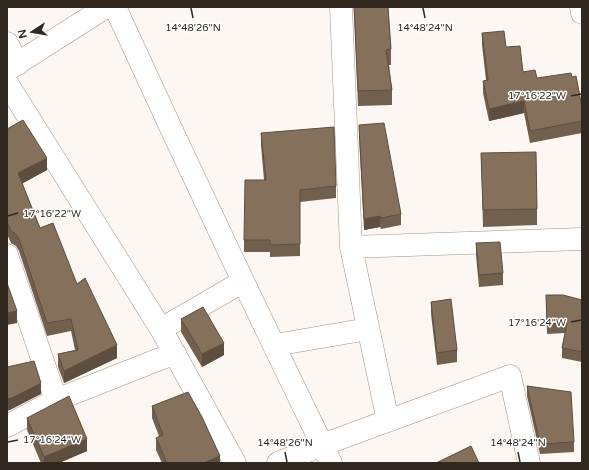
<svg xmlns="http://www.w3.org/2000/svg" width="589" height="470" viewBox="0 0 589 470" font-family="'Varela Round',sans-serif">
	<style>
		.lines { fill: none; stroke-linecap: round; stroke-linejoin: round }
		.minor-casing { stroke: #a8927e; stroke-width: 23 }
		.minor { stroke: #fff; stroke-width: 22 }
		.wall { fill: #72604f }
		.shaded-wall { fill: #5d4e40 }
		.building { fill: #85705c; stroke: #5d4e40 }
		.ticks { fill: none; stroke: #312820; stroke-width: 1.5 }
		.ticks-label { font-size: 10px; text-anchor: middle; fill: #312820; stroke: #fff; stroke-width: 3; stroke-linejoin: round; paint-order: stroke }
	</style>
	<rect width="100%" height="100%" fill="#fcf7f3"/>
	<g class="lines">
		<defs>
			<path id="minor" d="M115,7C185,160 257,312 331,463
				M341,7L351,247L388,421
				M581,7L582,13
				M7,43L18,64
				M7,70L106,7
				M7,83L161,329L235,463
				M351,247L582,239
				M7,255L56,400
				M161,329L242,282
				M275,345L368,329
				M7,426L56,400L175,353
				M278,463L322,445L510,376L529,463"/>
		</defs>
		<!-- minor casing -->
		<use href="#minor" class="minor-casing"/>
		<!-- minor -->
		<use href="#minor" class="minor"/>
	</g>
	<!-- wall -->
	<path class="wall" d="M354,7H388L391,49V65H389L392,90V105L358,106Z
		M482,33L506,47L523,72L537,78L572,77L582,107V133L530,143L524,113L489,121L483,93V81L486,80L482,45Z
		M359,125L401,214V225L381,229L380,227L364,230L359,136Z
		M7,129L47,170L22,183L40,228L77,284L117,358L64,383L58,367V354L75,350L71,331L47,336L19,251L16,246L11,243L7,234Z
		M261,133L336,186V198L300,202V256L270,257V252H244V240L264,180L261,145Z
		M481,153L537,209V225L483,227Z
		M476,243L503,273V285L479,287L476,255Z
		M546,295L582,300V362L562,358V348L565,333L547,334Z
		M431,302L457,350V362L437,365L431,314Z
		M181,319L224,355L202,367L181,332Z
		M527,386L574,442V452L540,454L527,396Z
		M152,406L220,463H162L156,450V438L159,436L152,418Z
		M27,418L87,451L59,463H41L27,430Z"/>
	<!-- shaded-wall -->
	<path class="shaded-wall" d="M524,101V113L489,121V109Z
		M47,158V170L18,186V173Z
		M380,216V227L364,230V219Z
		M17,311V323L7,325V313Z
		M224,343V355L202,367V354Z
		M117,345V358L64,383V371Z
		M41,383V394L12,409L7,411V399Z
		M87,439V451L59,463H44V457Z
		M220,456V463H203Z"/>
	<!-- building -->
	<path class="building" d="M354,7H388L391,49L386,50L392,90L358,91Z
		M504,31L506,47L520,46L523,72L535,70L537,78L571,73L572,77L576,76L582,107V121L530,131L524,101L489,109L483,81L488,80L482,33Z
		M23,120L47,158L18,173L40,228L53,223L77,284L85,278L117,345L64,371L58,354L78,350L71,319L47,323L19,239L16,234L11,231L7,222V129Z
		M384,123L401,214L381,218L380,216L364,219L359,125Z
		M334,127L336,186L300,190V244L270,245V240H244L245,180H266L261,133Z
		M536,152L537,209L483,210L481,153Z
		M500,242L503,273L479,275L476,243Z
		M7,283L17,311L7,313Z
		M546,295H563L582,300V352L562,348L567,323L547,324Z
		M451,299L457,350L437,353L431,302Z
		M203,307L224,343L202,354L181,319Z
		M34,361L41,383L12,398L7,399V367Z
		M527,386L571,392L574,442L540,444Z
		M188,392L202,417L220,456L203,463H167L156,438L163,435L152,406Z
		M69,396L87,439L44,457L27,418Z
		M471,446L479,463H436Z"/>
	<!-- ticks -->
	<path class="ticks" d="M191,8L193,18M423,8L425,18M571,96L581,94M8,216L18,213M571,322L581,320M8,442L18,440M285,452L287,462M518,452L520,462"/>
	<g class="ticks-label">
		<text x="193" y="31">14°48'26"N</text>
		<text x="425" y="31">14°48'24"N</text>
		<text x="537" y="99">17°16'22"W</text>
		<text x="52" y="217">17°16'22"W</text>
		<text x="537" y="326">17°16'24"W</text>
		<text x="52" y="443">17°16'24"W</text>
		<text x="285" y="446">14°48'26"N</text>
		<text x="518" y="446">14°48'24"N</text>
	</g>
	<!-- border -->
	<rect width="589" height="470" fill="none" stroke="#312820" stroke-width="16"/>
	<!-- north arrow -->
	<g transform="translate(32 32) rotate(258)" stroke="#ffffff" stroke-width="3" paint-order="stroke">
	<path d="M0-3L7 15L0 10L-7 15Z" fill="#312820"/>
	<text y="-6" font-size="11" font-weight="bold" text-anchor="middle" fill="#312820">N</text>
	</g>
</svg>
